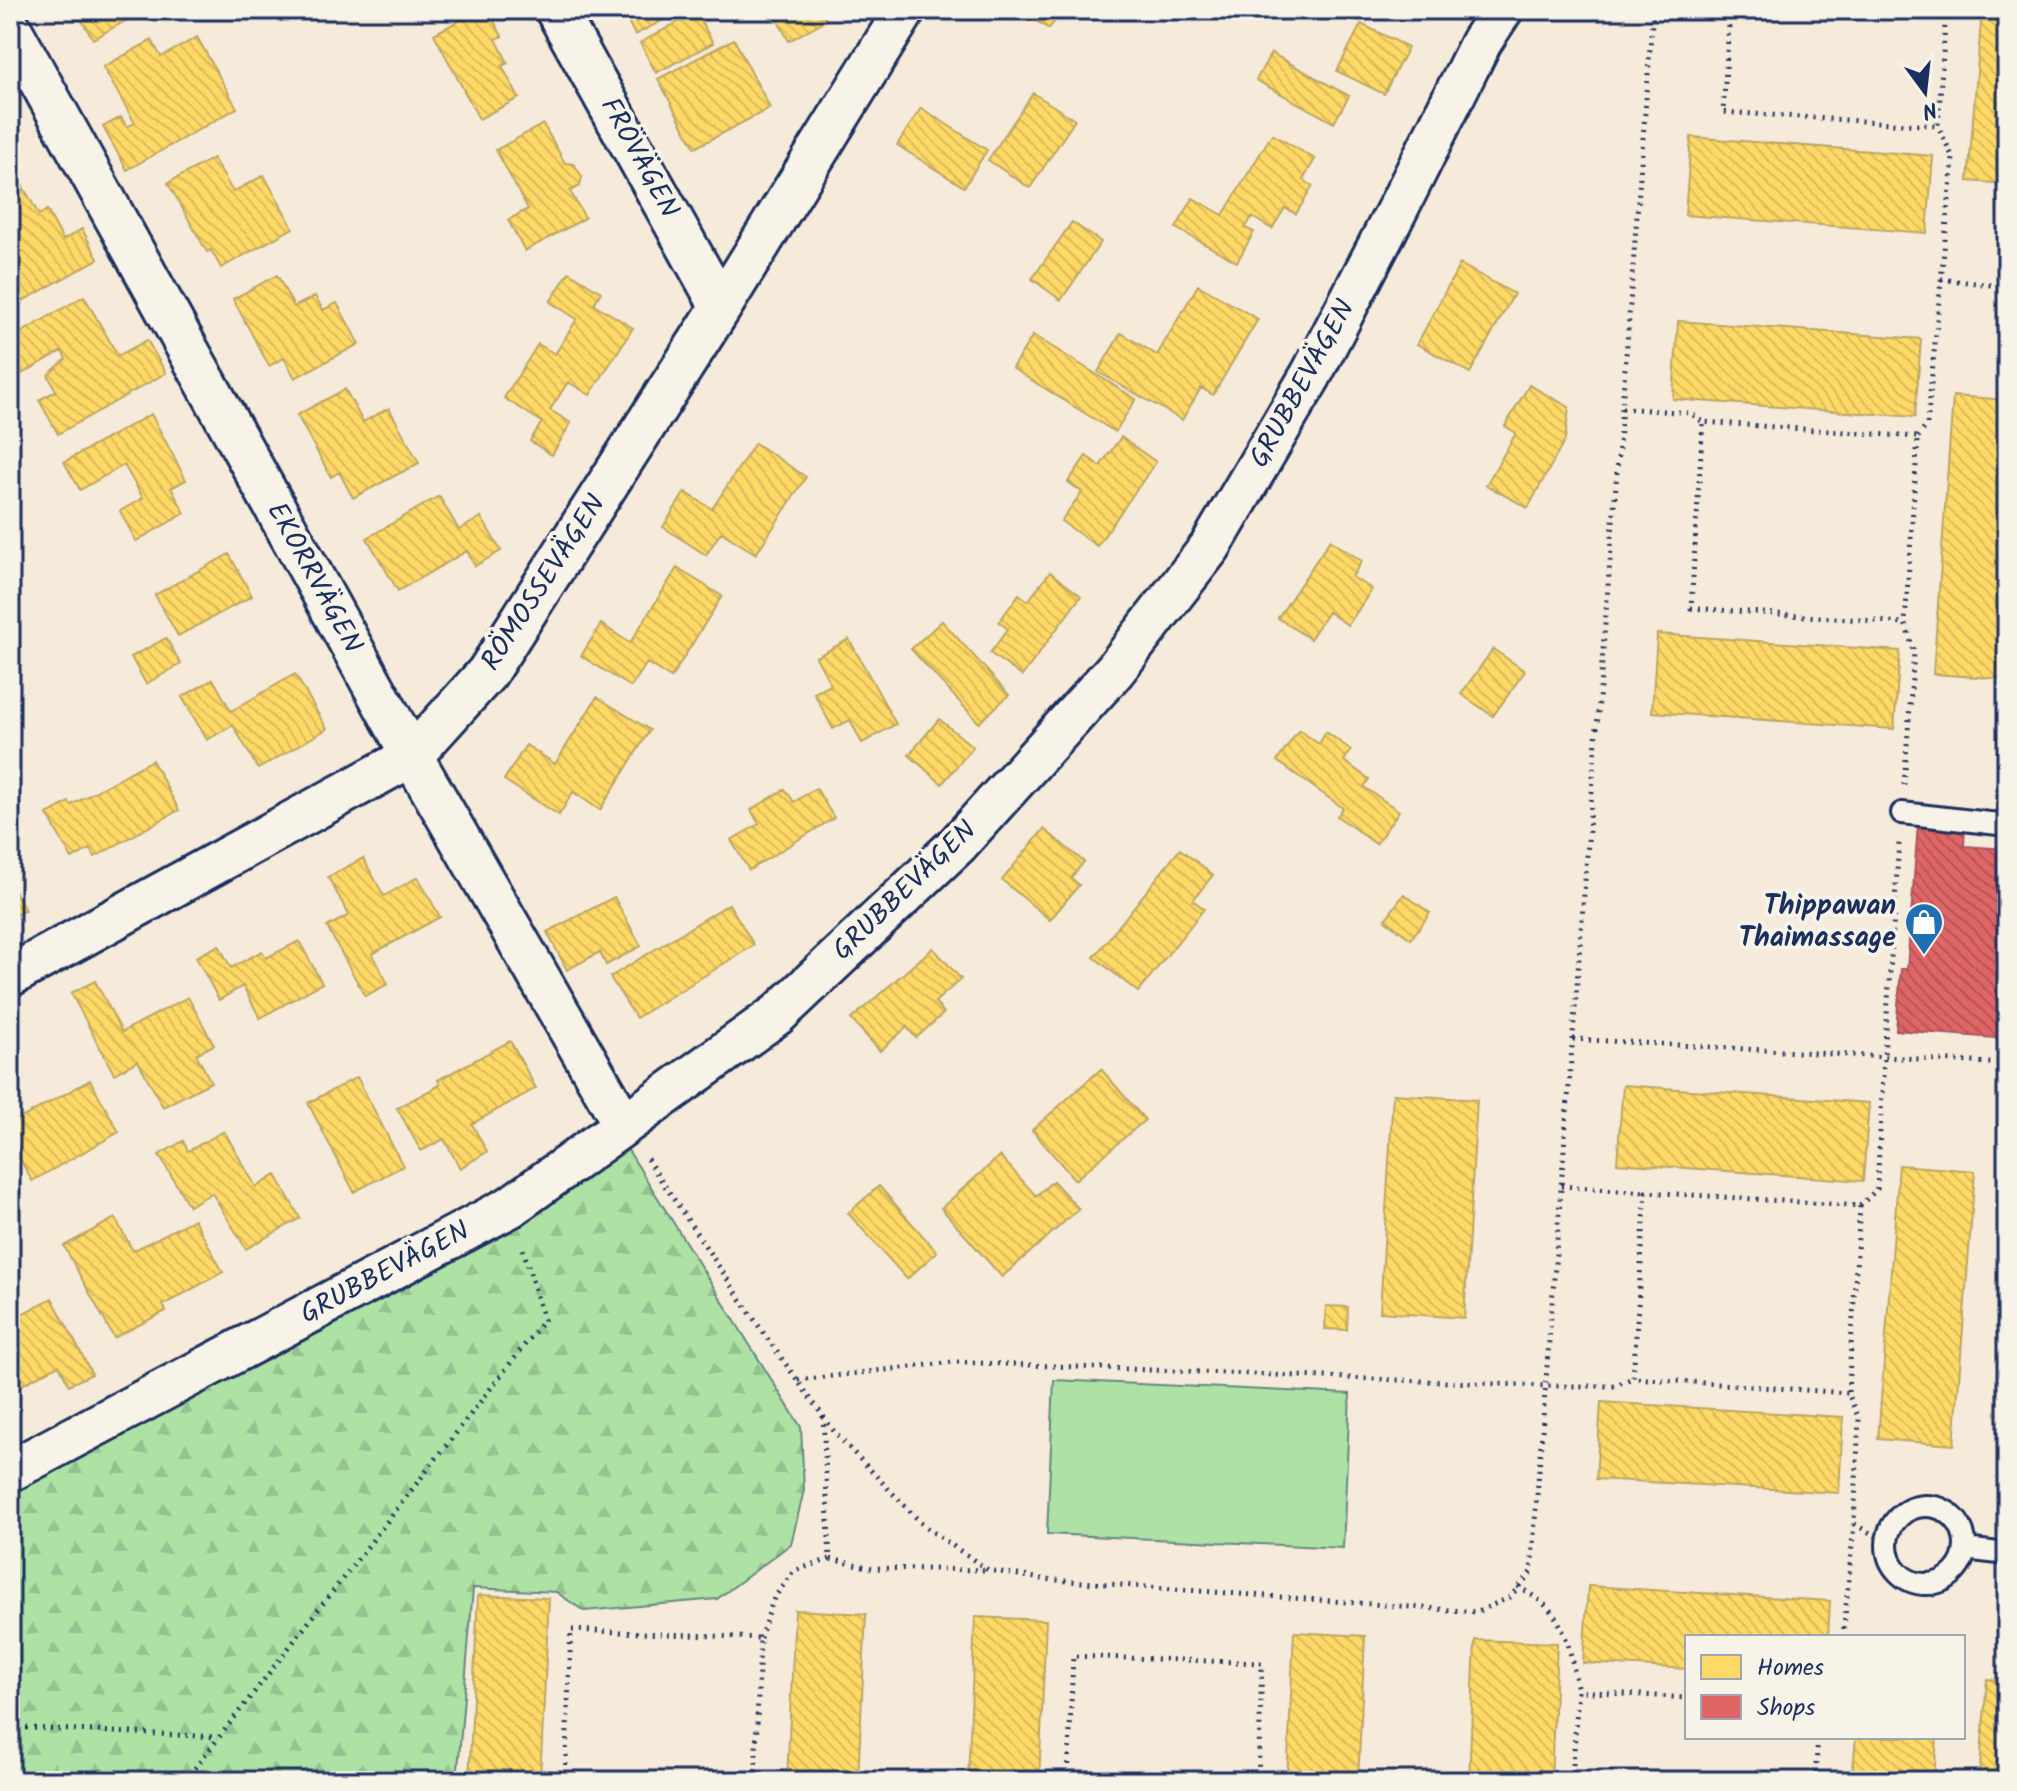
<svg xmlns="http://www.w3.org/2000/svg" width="2017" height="1791" viewBox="0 0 2017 1791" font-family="Kalam,sans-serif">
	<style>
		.forest { fill: url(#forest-firs); stroke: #648881; stroke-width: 2 }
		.park { fill: #ade2a4; stroke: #648881; stroke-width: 2 }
		.homes { fill: url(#homes-back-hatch); stroke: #bba664; stroke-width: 2 }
		.shops { fill: url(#shops-back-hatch); stroke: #a55664; stroke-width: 2 }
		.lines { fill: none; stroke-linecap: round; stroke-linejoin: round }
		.service-casing { stroke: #1b2f5e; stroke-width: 26 }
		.minor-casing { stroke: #1b2f5e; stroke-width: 46 }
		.path { stroke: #1b2f5e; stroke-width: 5; stroke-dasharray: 2 6; stroke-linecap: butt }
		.service { stroke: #f7f3e8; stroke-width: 20 }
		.minor { stroke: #f7f3e8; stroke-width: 40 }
		.labels { text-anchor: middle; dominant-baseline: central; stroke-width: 8; stroke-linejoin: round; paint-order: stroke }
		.street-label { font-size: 28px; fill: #1b2f5e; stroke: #f7f3e8 }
		.poi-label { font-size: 28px; font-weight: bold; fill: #1b2f5e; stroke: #f7f3e8; text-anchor: end }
	</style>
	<defs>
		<pattern id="forest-firs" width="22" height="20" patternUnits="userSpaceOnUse" patternTransform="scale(2)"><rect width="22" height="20" fill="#ade2a4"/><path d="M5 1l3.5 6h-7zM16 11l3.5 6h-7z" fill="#94c290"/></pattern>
		<pattern id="homes-back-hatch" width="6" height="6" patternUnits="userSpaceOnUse" patternTransform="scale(2)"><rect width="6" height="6" fill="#ffd966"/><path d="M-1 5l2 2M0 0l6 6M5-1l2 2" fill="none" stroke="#dabb5b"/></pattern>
		<pattern id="shops-back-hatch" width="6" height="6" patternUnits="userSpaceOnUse" patternTransform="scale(2)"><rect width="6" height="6" fill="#e06666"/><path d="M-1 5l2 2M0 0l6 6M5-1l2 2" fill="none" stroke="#b55457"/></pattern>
	</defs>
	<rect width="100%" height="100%" fill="#f6eada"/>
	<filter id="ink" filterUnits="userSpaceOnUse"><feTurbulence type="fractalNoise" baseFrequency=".0125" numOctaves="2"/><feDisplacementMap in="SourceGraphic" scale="16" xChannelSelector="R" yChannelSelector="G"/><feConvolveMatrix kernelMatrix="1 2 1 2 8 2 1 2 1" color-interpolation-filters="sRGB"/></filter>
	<g filter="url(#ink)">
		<!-- forest -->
		<path class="forest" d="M628,1150L801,1427L804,1490L791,1544L717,1599L584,1611L556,1592L473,1588L457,1781H10V1479Z"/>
		<!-- park -->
		<path class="park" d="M1054,1380L1350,1394L1343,1548L1047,1534Z"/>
		<!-- homes -->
		<path class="homes" d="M74,10H145L93,39L81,19L79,20Z
			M479,10H488L502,36L496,39L508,63L502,66L519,98L479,119L434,34Z
			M622,10H682L635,35Z
			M772,10H820L826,20L789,41Z
			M1019,10H1062L1049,29Z
			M1982,10H2007V184L1968,181Z
			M696,12L713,43L656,73L640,43Z
			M1361,24L1408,47L1384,94L1337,71Z
			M197,37L237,108L127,170L103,127L121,117L127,127L135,123L103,67L152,40L161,57Z
			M734,39L770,108L695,148L658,79Z
			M1271,53L1349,96L1334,123L1256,80Z
			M1033,93L1075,120L1030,188L988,160Z
			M921,108L987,150L964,187L897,145Z
			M543,124L565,163L574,164L582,177L580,186L570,191L585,218L525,251L508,220L528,209L496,150Z
			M1272,134L1315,159L1303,180L1313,186L1296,214L1285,208L1272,229L1252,217L1245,228L1254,232L1237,262L1176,228L1193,198L1223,215Z
			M1691,137L1933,156L1927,233L1685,215Z
			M213,158L233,192L264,175L293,228L221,268L211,250L207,252L168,183Z
			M20,181L39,215L47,210L63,240L82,229L98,259L10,308V186Z
			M1072,222L1101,242L1061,300L1032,279Z
			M1460,264L1514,294L1470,373L1417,344Z
			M569,272L601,292L594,304L633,328L590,395L568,382L550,410L571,423L552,455L530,441L542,422L504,398L538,344L555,354L577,319L550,302Z
			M277,275L294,307L315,296L323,310L337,303L359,344L295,378L284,358L269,366L233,299Z
			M1198,285L1258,319L1213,395L1201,388L1182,420L1098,372L1121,333L1157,355Z
			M84,296L118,356L147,340L166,373L58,434L39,400L56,391L48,375L66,359L62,351L15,378L10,369V339Z
			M1678,321L1921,339L1915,417L1673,399Z
			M1033,335L1136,399L1115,432L1012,368Z
			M1529,385L1569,407L1565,440L1528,508L1486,485L1516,433L1505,426Z
			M345,389L363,422L389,408L419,463L353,498L339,472L331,477L297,415Z
			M1953,396L2007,400V679L1933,674Z
			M151,414L186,480L171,488L185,513L136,541L120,511L143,498L124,465L80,490L64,462Z
			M1121,437L1156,462L1097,546L1061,521L1082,492L1068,482L1086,456L1100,466Z
			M755,443L806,477L756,554L721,532L706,555L663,527L685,492L712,509Z
			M439,496L459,530L481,517L501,551L475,566L467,551L398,591L367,538Z
			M1330,540L1362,561L1352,577L1372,589L1348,625L1328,612L1310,639L1278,618Z
			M229,554L252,596L178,636L155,595Z
			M677,568L722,596L671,678L647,663L631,687L581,656L601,624L630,643Z
			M1050,572L1081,596L1022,676L990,653L1008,629L999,622L1019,594L1028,601Z
			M942,621L1009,695L979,723L911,649Z
			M1657,634L1900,651L1894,729L1652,712Z
			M166,638L181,664L146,684L131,657Z
			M849,639L896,724L862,743L850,720L833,729L814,693L831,685L816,657Z
			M1493,649L1525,671L1493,716L1461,694Z
			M295,674L327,729L258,769L233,725L207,740L182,697L213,679L231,711Z
			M597,697L650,730L600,810L573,792L559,815L504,780L526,745L555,764Z
			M939,719L973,747L942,784L909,755Z
			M1299,730L1319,744L1326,732L1351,750L1344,761L1369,779L1364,787L1399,811L1376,844L1337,816L1343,808L1277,761Z
			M152,760L179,810L95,857L90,849L72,859L47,814L69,802L71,805Z
			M816,788L834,818L749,870L731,840L759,824L751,810L785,789L794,802Z
			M1044,829L1084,862L1071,878L1079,885L1050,920L1002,880Z
			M1180,849L1213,875L1193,900L1204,909L1138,992L1094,957Z
			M363,858L384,896L418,877L440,917L372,954L388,984L365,996L327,927L349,915L328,877Z
			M10,884L25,910L10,918Z
			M1404,894L1430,913L1411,939L1385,920Z
			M614,897L641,946L606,965L600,952L567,970L547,932Z
			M729,904L754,945L636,1018L610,977Z
			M299,941L322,983L260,1018L243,986L219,1000L196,957L219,945L231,968L262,951L266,958Z
			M933,948L961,979L935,1002L944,1013L916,1038L907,1027L880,1051L851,1019Z
			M95,981L122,1032L188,997L214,1045L196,1054L211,1082L163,1107L138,1061L114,1074L71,993Z
			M510,1041L536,1088L472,1124L487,1152L460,1168L444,1139L421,1151L397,1108L440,1085L438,1080Z
			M1101,1069L1145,1120L1075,1180L1032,1130Z
			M357,1077L403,1166L354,1192L308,1103Z
			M90,1080L119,1132L32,1181L10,1141V1124Z
			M1623,1085L1869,1103L1863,1181L1617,1163Z
			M1393,1094L1477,1100L1464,1318L1380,1312Z
			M224,1131L256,1187L276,1175L300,1218L246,1249L212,1193L189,1206L159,1155L183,1141L188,1151Z
			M1000,1156L1036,1196L1053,1181L1079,1209L1002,1277L941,1208Z
			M1899,1165L1975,1171L1954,1445L1878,1439Z
			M879,1186L937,1252L907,1279L848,1213Z
			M115,1218L133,1251L194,1219L223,1272L163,1305L166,1311L114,1338L64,1246Z
			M52,1298L92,1374L69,1385L59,1365L10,1391V1320Z
			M1326,1306L1348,1307L1347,1330L1325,1329Z
			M2007,1377V1453L2001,1452Z
			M1601,1402L1843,1417L1839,1493L1596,1479Z
			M1588,1586L1830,1601L1828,1637H1687V1669L1583,1663Z
			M478,1595L549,1598L540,1781H469Z
			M795,1610L866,1614L858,1781H787Z
			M975,1617L1046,1620L1039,1781H968Z
			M1294,1632L1365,1636L1358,1781H1287Z
			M1475,1640L1557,1643L1551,1781H1469Z
			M1987,1679L2007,1681V1781H1979Z
			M1856,1737H1937L1934,1781H1852Z"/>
		<!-- shops -->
		<path class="shops" d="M1918,824L1965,827L1964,846L2007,849V1039L1896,1030L1901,969H1907Z"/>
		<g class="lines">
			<defs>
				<path id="service" d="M1902,813L2007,825
					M1887 1545a39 39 0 1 1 78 0a39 39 0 1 1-78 0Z
					M1965,1549L2007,1554"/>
				<path id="minor" d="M556,10L721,307
					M10,27L412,756L624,1125
					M10,976L412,756L487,673L721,307L905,10
					M10,1471L510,1207L778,1014L957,845L1115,670L1210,547L1311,375L1399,206L1481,42L1502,10"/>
			</defs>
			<!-- service casing -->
			<use href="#service" class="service-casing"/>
			<!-- minor casing -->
			<use href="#minor" class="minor-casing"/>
			<!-- path -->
			<path class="path" d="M1730,10L1723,112L1938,126
				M1941,279L2007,287
				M1622,408L1690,413L1703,422
				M1918,437L1927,425L1953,158L1938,126L1946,10
				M1904,785L1914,652L1905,623L1918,437L1703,422L1691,608L1905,623
				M1573,1039L2007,1064
				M647,1159L762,1331L836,1434L924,1526L988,1570L1042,1579L1477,1612L1510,1597L1531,1572L1653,10
				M1561,1186L1646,1192
				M1860,1206L1877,1189L1884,1057L1899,843
				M798,1380L954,1362L1546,1386H1613L1633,1378
				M823,1416L830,1559L872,1568L987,1570
				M1854,1524L1887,1542
				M1518,1586C1528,1593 1541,1600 1549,1609C1569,1631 1572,1662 1578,1691
				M1843,1637L1854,1524L1859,1419L1848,1393L1860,1206L1646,1192L1633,1378L1848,1393
				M760,1638L774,1598L794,1571L830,1559
				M10,1727L218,1737
				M185,1781L544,1320L522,1246
				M565,1781L571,1630L760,1638L755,1781
				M1068,1781L1073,1656L1262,1663L1258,1781
				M1572,1781L1578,1691L1687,1698
				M1815,1781L1818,1737"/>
			<!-- service -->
			<use href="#service" class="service"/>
			<!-- minor -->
			<use href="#minor" class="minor"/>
		</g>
	</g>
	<!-- icons -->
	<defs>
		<symbol id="shop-pin" viewBox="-11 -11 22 30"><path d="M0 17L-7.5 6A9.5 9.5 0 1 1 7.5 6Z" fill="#1f6fb2" stroke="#f7f3e8"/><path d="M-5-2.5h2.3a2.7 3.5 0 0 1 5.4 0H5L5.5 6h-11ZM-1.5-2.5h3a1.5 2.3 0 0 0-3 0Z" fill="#fff"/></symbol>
	</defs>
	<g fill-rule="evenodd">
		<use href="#shop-pin" x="1902" y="900" width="44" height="60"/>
	</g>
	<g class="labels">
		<!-- street labels -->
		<g class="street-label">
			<text transform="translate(639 158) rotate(61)">FRÖVÄGEN</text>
			<text transform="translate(1303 384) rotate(-61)">GRUBBEVÄGEN</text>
			<text transform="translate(314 578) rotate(61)">EKORRVÄGEN</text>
			<text transform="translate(544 583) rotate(-57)">RÖMOSSEVÄGEN</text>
			<text transform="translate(905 891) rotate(-44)">GRUBBEVÄGEN</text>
			<text transform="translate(385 1273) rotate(-28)">GRUBBEVÄGEN</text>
		</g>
		<!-- poi labels -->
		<g class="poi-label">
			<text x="1896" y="906">Thippawan<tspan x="1896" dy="32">Thaimassage</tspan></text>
		</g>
	</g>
	<!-- margin -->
	<rect width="2017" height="1791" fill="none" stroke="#f7f3e8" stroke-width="40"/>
	<rect x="20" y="20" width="1977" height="1751" fill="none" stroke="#1b2f5e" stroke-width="3" filter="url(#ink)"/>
	<!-- legend -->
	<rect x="1685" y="1635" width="280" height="104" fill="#f7f3e8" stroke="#9fa5b1" stroke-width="2"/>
	<rect x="1701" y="1655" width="40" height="24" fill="#ffd966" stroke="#9fa5b1" stroke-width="2"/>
	<text x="1757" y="1675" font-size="24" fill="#1b2f5e">Homes</text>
	<rect x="1701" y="1695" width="40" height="24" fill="#e06666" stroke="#9fa5b1" stroke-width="2"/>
	<text x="1757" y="1715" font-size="24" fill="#1b2f5e">Shops</text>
	<!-- north arrow -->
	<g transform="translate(1925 92) rotate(165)" stroke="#f7f3e8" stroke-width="6" paint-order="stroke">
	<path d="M0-6L14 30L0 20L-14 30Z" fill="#1b2f5e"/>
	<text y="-12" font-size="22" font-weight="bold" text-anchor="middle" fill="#1b2f5e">N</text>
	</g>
</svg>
